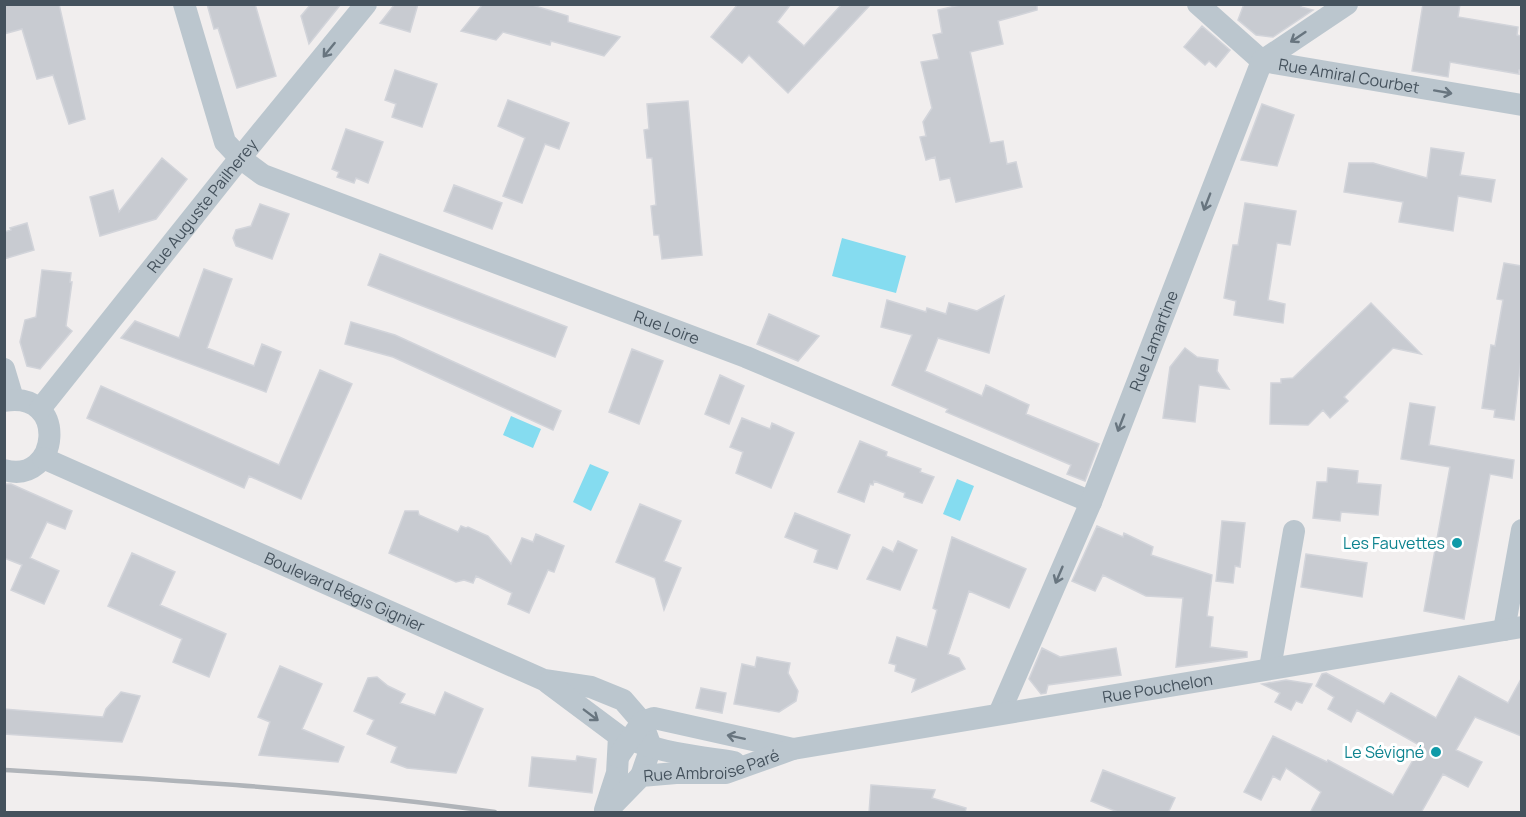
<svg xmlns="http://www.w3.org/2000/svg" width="1526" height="817" viewBox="0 0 1526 817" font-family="Manrope,sans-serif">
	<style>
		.water { fill: #85dcf0 }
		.building { fill: #c8cbd1; stroke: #d2d4da; stroke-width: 1.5 }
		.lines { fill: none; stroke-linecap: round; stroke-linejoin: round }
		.street { stroke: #bbc6ce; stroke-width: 22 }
		.rail { stroke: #b0b4b9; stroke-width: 4.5 }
		.oneway { stroke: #68757f }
		.culture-dot { fill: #0f9aa8; stroke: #fff; stroke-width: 2 }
		.labels { text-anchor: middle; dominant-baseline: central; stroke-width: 6; stroke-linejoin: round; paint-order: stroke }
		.street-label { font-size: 16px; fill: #45525d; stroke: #fff }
		.culture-label { font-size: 16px; fill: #0d838f; stroke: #fff; text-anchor: end }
	</style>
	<rect width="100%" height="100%" fill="#f1eeee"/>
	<!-- water -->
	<path class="water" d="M842,238L906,256L896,293L832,276Z
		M511,416L541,429L533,448L503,435Z
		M590,464L609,472L591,511L573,502Z
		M957,479L974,486L960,521L943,514Z"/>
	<!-- building -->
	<path class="building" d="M4,4H59L85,119L69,124L53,75L37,79L22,29L4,34Z
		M207,4H255L276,76L237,88L218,28L214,29Z
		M311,4H341L309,44L301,16Z
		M395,4H418L410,32L380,23Z
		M483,4H529L568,16V22L620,37L604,56L551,41L550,45L503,32L496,40L461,31Z
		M738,4H791L777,22L804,46L842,4H871L788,93L749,55L742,63L711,37Z
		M964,4H1037V10L998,21L1003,44L970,52L990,143L1003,141L1007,164L1016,162L1022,187L956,202L950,178L940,180L935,157L926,160L920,137L926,136L923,122L932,108L921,62L939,59L933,35L942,33L938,10Z
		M1244,4H1302L1301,7L1313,10L1273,37L1256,35L1238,20Z
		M1423,4H1460L1458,17L1518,27L1517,35L1521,36V70H1519V74L1450,62L1448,77L1412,71Z
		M1202,26L1230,50L1216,67L1209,61L1205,65L1184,47Z
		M395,70L437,84L422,127L392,117L396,104L385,100Z
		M508,100L569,123L559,149L545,144L522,203L503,196L525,138L498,126Z
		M688,101L702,255L662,259L659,235H654L651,206L656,205L652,158H647L644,130L649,129L647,104Z
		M1262,104L1294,115L1277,166L1241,160Z
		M346,129L383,142L368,183L356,178L354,183L337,177L339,172L332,169Z
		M1431,148L1464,153L1460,175L1495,180L1491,202L1458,196L1453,231L1399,222L1403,202L1344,192L1349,163H1373L1427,178Z
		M162,158L187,179L156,219L100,236L90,197L113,190L119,212Z
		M454,185L502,203L492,229L444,211Z
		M1245,203L1296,211L1290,245L1277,243L1268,300L1285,304L1283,323L1234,315L1236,301L1224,298L1233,245H1238Z
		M260,204L289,214L272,259L236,246L233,238L236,230L251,226Z
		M27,223L34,250L4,259V232L11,230L10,228Z
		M380,254L567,327L555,357L368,285Z
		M1504,263L1521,266V360L1514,420L1494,417L1495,410L1482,408L1491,345L1495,346L1503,300L1497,299Z
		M204,269L232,279L207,348L254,366L262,344L281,352L266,392L121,338L135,321L179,338Z
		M42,270L71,273L70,282H72L66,326L72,331L40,369L27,366L20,342L25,320L36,317Z
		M1004,296L989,353L938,338L925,371L982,396L986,385L1029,405L1026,414L1099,444L1085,481L1067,474L1071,465L946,412L948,409L892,385L912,335L881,327L887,300L926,312L927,308L946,314L949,303L977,311Z
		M1371,303L1421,354L1393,348L1344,397L1348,401L1330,418L1323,410L1308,425L1270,424L1271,383H1281V379L1293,378Z
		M769,314L819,336L798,361L757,344Z
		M351,322L395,335L561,411L553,430L393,357L345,344Z
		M1185,348L1197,357L1218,360L1217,371L1229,389L1199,385L1195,422L1163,418L1170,367Z
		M632,349L663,361L639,424L609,412Z
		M320,370L352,384L301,499L249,476L244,488L87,418L101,386L279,465Z
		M720,375L744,386L729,424L705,414Z
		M1410,403L1435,407L1429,445L1514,460L1512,478L1490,474L1464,619L1424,611L1450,467L1401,459Z
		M742,418L770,429L772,423L794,433L771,488L736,473L743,452L730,447Z
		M860,441L887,452L886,456L921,469L920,472L934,477L922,503L904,497L905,493L874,481L873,485L870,484L864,502L838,492Z
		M1328,468L1358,471L1357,483L1381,485L1378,515L1341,512L1340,521L1313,518L1317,482H1327Z
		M4,484H11L72,511L65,529L47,522L30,558L59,571L44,604L11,590L22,565L4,558Z
		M640,504L681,521L664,561L681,568L664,610L655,578L616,562Z
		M405,511H418L419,515L458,532L461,526L466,528L468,527L488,536L511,564L522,538L533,542L536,534L564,546L554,572L548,570L529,613L508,604L512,593L476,576L473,583L464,580L456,582L389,553Z
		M795,513L850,535L837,569L814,562L818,550L785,537Z
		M1222,521L1245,523L1240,567L1235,566L1233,583L1216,581Z
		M1097,526L1123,537L1124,533L1153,547L1151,555L1212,575L1207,616L1213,617L1210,647L1247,652V657L1176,667L1183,598L1146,596L1103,575L1095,591L1072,581Z
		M952,537L1026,569L1009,608L969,591L948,654L959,658L965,669L912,692L916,679L895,671L896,665L889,663L897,637L927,647L937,610L933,608Z
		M898,541L917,550L900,590L867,579L883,547L893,552Z
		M132,553L175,572L160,605L226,634L209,677L173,662L182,639L108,606Z
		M1306,554L1367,563L1362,597L1301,587Z
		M1042,648L1060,657L1116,648L1121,675L1048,685L1046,693L1041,694L1029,679Z
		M757,657L790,663L788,673L798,691L796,701L779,712L734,704L742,664L755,667Z
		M280,666L322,684L302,729L344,747L338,762L259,755L270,722L258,717Z
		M1326,673L1384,704L1391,693L1436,718L1459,676L1508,703L1521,679V736L1475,717L1456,750L1482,762L1468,787L1443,774L1422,811L1425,813H1310L1321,792L1286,768L1280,780L1273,776L1261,800L1244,792L1273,736L1327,762L1328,760L1393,795L1421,746L1357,710L1351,722L1328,709L1334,697L1316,686L1322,674Z
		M377,677L388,686L405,694L400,703L435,715L445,692L483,709L456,773L407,768L391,762L397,747L367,734L374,720L354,711L368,678Z
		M1286,680L1312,684L1302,703L1296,701L1291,710L1275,702L1280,693L1262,684Z
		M701,688L726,693L722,713L696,708Z
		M121,692L140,696L122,742L4,734V709L103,717L106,709Z
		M577,756L596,759L592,793L529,786L532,757L576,761Z
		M1103,770L1175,798L1168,813H1120L1091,801Z
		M871,785L935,790L932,798L966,808L965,813H869Z"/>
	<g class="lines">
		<!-- street -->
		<g class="street">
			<path id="s1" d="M184,4L225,142L240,158L263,175L746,357L1091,502"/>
			<path id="s2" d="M1198,4L1262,61L1522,105"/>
			<path d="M4,369L13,399"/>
			<path d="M4,401C69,389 60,486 4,470"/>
			<path id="s3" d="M40,409L240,158L366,4"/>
			<path id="s4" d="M43,458L544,680L591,687L623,700L642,722L651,747L641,776"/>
			<path d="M1504,630L1522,530"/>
			<path d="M1270,668L1294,531"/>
			<path d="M548,683L619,736L617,773L605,810"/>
			<path id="s5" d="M999,714L1091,502L1262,61L1347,4"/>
			<path d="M637,742C668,754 702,757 734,762"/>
			<path d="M618,757L642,722L654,718L793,749"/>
			<path id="s6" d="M606,812L641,776L676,773H726L793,749L1522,627"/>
		</g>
		<!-- rail -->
		<path class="rail" d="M4,770C168,780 332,789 495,812"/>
	</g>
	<!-- one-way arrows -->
	<defs><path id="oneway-shaft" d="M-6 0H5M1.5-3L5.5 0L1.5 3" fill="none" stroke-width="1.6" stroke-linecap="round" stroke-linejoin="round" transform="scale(1.5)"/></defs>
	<g class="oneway">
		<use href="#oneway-shaft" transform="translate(1298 37) rotate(146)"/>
		<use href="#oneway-shaft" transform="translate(329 50) rotate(129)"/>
		<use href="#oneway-shaft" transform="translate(1443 92) rotate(10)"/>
		<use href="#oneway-shaft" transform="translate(1207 202) rotate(111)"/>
		<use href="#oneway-shaft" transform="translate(1121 423) rotate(111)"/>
		<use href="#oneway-shaft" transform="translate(1059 575) rotate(113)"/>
		<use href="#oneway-shaft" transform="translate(591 715) rotate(37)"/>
		<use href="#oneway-shaft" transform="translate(736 737) rotate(-168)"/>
	</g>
	<!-- markers -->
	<g class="culture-dot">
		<circle cx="1457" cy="543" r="6"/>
		<circle cx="1436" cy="752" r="6"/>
	</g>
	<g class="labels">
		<!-- street labels -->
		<g class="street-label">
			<text stroke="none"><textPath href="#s2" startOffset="174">Rue Amiral Courbet</textPath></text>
			<text stroke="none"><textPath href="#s3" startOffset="260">Rue Auguste Pailherey</textPath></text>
			<text stroke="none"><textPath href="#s1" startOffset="626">Rue Loire</textPath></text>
			<text stroke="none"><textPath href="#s5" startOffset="404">Rue Lamartine</textPath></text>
			<text stroke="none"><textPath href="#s4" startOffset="330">Boulevard Régis Gignier</textPath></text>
			<text stroke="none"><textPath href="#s6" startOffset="576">Rue Pouchelon</textPath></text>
			<text stroke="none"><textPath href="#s6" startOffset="122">Rue Ambroise Paré</textPath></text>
		</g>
		<!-- culture labels -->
		<g class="culture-label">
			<text x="1445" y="543">Les Fauvettes</text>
			<text x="1424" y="752">Le Sévigné</text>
		</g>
	</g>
	<!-- border -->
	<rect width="1526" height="817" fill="none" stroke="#45525d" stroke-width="12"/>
</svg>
